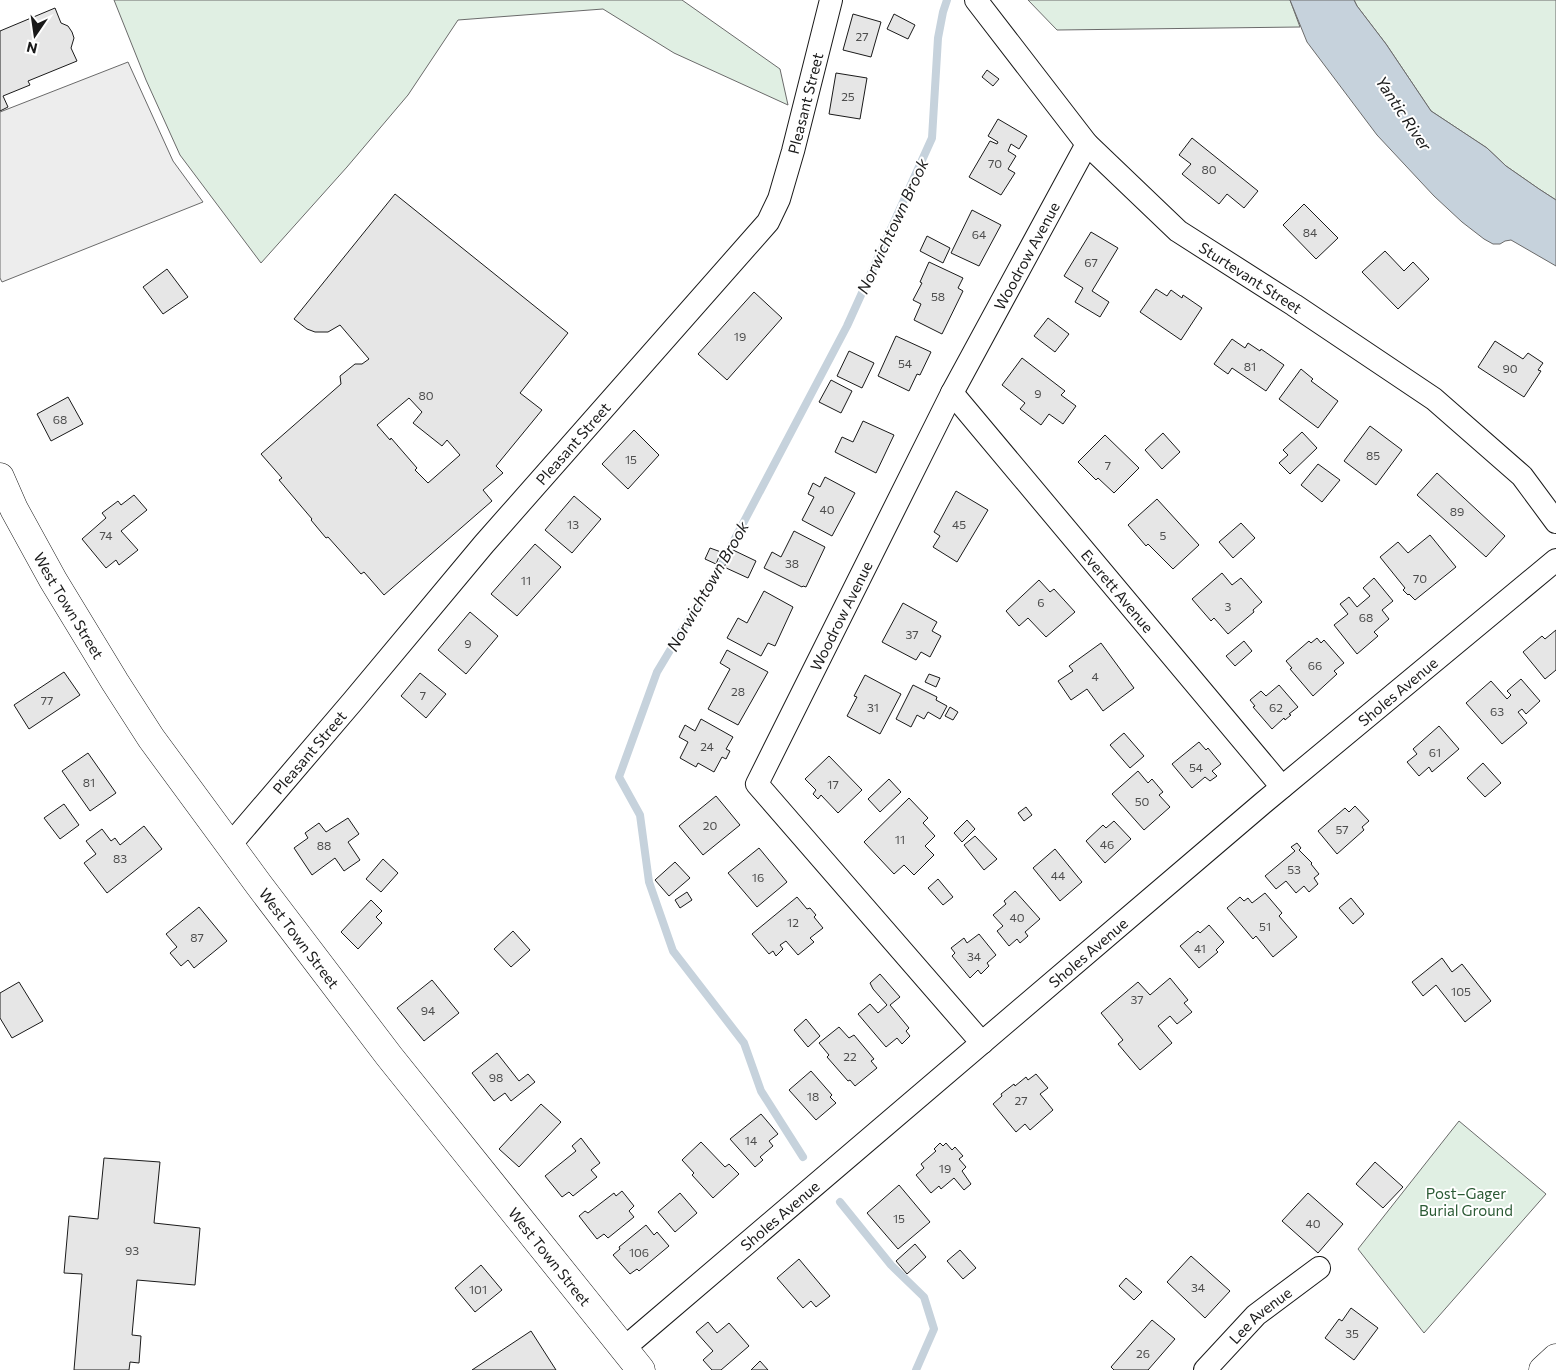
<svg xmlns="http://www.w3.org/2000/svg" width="1556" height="1370" viewBox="0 0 1556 1370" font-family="Commissioner,sans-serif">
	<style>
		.green { fill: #e0efe3; stroke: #6a6a6a }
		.parking { fill: #ededed; stroke: #6a6a6a }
		.water { fill: #c6d2dc; stroke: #6a6a6a }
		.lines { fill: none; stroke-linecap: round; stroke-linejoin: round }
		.stream { stroke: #c6d2dc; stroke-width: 8 }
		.building { fill: #e6e6e6; stroke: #1a1a1a; fill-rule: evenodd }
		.street-casing { stroke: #1a1a1a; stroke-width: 24 }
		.secondary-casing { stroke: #1a1a1a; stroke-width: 29 }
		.highway-casing { stroke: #1a1a1a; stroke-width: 29 }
		.street { stroke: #fff; stroke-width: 22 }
		.secondary { stroke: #fff; stroke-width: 28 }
		.highway { stroke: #fff; stroke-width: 28 }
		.labels { text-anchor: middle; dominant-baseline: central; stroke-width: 4; stroke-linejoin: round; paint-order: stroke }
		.number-label { font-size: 12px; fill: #4d4d4d }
		.street-label { font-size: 15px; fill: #1a1a1a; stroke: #fff }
		.park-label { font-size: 15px; fill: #2b5a34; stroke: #fff }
		.water-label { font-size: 16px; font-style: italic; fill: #1a1a1a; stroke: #fff }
	</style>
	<rect width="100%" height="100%" fill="#fff"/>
	<!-- green -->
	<path class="green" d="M114,0H682L780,69L788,105L674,53L603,9L458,20L408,95L347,167L261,263L180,155L146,80Z
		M1028,0H1290L1300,27L1057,30Z
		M1354,0H1556V200L1539,189L1506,166L1487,148L1431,111L1386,44L1357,6Z
		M1459,1121L1546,1194L1424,1333L1358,1249Z"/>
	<!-- parking -->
	<path class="parking" d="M128,62L173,161L203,202L2,282L0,278V112Z"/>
	<!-- water -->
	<path class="water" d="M1290,0H1354L1357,6L1386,44L1431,111L1487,148L1506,166L1539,189L1556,200V266L1511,240L1505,241L1500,244H1493L1484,239L1462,222L1434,196L1377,135L1307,42Z"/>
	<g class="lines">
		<!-- stream -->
		<path class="stream" d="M803,1157L761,1091L744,1043L673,951L649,882L640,815L619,777L657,672L720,567L847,326L932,138L938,38L943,12L947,0
			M840,1202L891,1265L924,1297L934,1329L916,1370"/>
	</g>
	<!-- building -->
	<path class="building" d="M55,8L61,23L68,26L72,32L74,38L71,48L77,61L28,81L30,85L3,96L8,107L0,111V31Z
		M853,14L881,22L871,57L843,50Z
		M894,14L915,25L908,39L887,29Z
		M987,70L999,79L993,86L982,77Z
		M836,73L867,78L860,119L829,114Z
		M998,119L1027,136L1019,149L1011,144L1008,151L1016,156L1008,169L1015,173L1001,195L969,177L990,141L997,144L998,142L988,136Z
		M1192,138L1258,191L1244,208L1227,194L1219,204L1182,174L1191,164L1179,155Z
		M395,194L568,333L520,393L542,410L496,466L503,473L483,490L492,501L384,595L364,572L361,574L328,537L326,538L311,520L312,519L279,480L282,478L261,454L341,384L340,376L355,364H362L369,359L340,325L328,332H315L307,329L294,319ZM409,398L422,412L413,423L442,446L447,440L460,455L428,483L415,470L417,468L391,438L390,440L377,425Z
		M1304,204L1338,238L1316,259L1283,225Z
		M972,210L1001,225L979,266L951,253Z
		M1091,232L1118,248L1092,291L1109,302L1100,317L1075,302L1083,288L1064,276Z
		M927,236L950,248L943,263L920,251Z
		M1385,251L1404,271L1413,262L1429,279L1398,309L1362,272Z
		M929,262L963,278L958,288L963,291L942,334L914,320L921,304L913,300L922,283L920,282Z
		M167,269L188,297L163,314L143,287Z
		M1156,289L1167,296L1171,290L1182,298L1183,295L1202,308L1181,340L1140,312Z
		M754,292L782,318L727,380L698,354Z
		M1048,318L1069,334L1055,352L1034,336Z
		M896,336L931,352L920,375L917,374L909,391L878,376Z
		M1232,339L1245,348L1248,343L1260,351L1261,349L1284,365L1266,391L1232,368L1228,374L1214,364Z
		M1495,341L1523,359L1528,353L1543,363L1538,370L1541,371L1524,397L1478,367Z
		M849,351L874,363L862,388L837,376Z
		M1022,358L1065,391L1061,395L1076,406L1063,424L1049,414L1041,425L1020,409L1025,403L1002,385Z
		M1301,369L1313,379L1311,381L1338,401L1318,428L1279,399Z
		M831,380L852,391L841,413L819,402Z
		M68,397L83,424L51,441L37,414Z
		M863,421L894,435L876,473L835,452L842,437L853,442Z
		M1370,426L1402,450L1376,485L1344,461Z
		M634,430L659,455L628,489L602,464Z
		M1302,432L1317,448L1290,474L1279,463L1288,455L1283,450Z
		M1163,433L1180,452L1162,469L1145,450Z
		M1105,435L1139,468L1114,493L1098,478L1096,480L1078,462Z
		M1318,464L1340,480L1322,502L1301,485Z
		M1437,473L1505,536L1486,557L1417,495Z
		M825,477L855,493L832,536L802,520L814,497L808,494L813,483L820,487Z
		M956,491L988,510L957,562L933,547L940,536L934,532Z
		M134,495L147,510L121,531L138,550L119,565L116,560L106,568L82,539L106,518L102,513L118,501L121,505Z
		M574,496L601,519L572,553L545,530Z
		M1157,499L1199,545L1173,569L1148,544L1146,546L1128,525Z
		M1241,523L1255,538L1233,558L1219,542Z
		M794,531L825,547L806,587L803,586L802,587L764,568L772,552L781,557Z
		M1430,535L1456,567L1415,600L1409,594L1408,595L1403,590L1405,588L1380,557L1398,542L1408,553Z
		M535,544L561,567L517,616L491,594Z
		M710,548L721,552L716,564L705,559Z
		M733,550L756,561L748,578L724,567Z
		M1222,573L1232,585L1241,578L1262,602L1253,610L1254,612L1228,634L1214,618L1211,621L1192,599Z
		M1374,578L1393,601L1382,610L1389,619L1374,632L1378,636L1357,654L1334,625L1348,614L1340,604L1349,597L1357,607L1370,596L1363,588Z
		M1039,580L1050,592L1054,589L1075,612L1046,637L1028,618L1019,626L1006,611Z
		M764,591L793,607L775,646L768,643L761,656L727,638L738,618L747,623Z
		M903,603L937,622L932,631L941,636L930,657L921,652L916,660L882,642Z
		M470,612L498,636L466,674L438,650Z
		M1556,630V670L1545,679L1523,652L1542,636L1545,639Z
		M1317,638L1321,643L1324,640L1344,663L1334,671L1337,674L1313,696L1290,669L1292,668L1286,661L1309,641L1311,643Z
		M1244,641L1252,651L1235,666L1226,656Z
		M1101,643L1134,688L1103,711L1087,689L1071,700L1058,681L1073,671L1069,666Z
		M727,650L768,672L738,725L708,709L730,669L720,663Z
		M64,672L80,695L29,729L14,705Z
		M420,673L446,694L426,718L401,696Z
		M929,674L940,678L936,687L925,682Z
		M865,675L901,694L880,734L847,716L857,697L854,696Z
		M1521,679L1540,701L1526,714L1522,709L1518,712L1527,723L1502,744L1466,703L1491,681L1507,699L1511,695L1507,691Z
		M913,685L937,697L936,700L947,706L940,719L928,712L924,719L917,715L911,727L896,719Z
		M1279,685L1298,707L1289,714L1291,715L1285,720L1284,718L1272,729L1253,707L1255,706L1250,700L1261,691L1266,696Z
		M950,707L958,712L953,720L945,716Z
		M701,719L733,737L726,749L730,751L726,759L722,757L714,772L698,763L696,767L680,758L688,742L679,737L685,725L695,731Z
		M1439,726L1459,749L1432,772L1429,767L1419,776L1407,762L1417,754L1413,749Z
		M1124,733L1144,756L1130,768L1110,745Z
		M1199,742L1206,750L1208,748L1221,764L1212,771L1217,776L1210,781L1205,777L1192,788L1172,764Z
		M88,753L116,793L90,811L62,771Z
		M829,756L862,790L838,813L821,795L818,799L813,794L816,790L805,779Z
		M1483,763L1501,783L1485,797L1467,778Z
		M1138,771L1148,783L1152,779L1163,792L1159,795L1170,807L1144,830L1112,794Z
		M889,779L901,792L880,812L868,799Z
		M716,796L740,825L703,855L679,826Z
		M909,798L928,818L923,823L935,836L925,846L934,855L914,875L904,865L894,874L864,842Z
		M64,804L79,825L60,839L44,818Z
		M1355,806L1369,821L1362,827L1364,830L1337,854L1318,831L1345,808L1349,812Z
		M1026,807L1032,815L1024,821L1018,813Z
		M348,818L359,834L348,842L360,860L344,871L335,858L312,875L294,848L308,838L305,833L319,823L326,832Z
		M967,820L975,829L962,842L954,833Z
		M1114,821L1131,839L1105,863L1086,841L1103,825L1106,828Z
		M144,826L162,849L107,893L84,863L96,854L86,841L102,829L111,841L115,838L120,845Z
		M975,836L997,859L984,870L964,845Z
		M1297,843L1301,848L1299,850L1312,863L1311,864L1319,874L1314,878L1318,884L1309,892L1304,886L1296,893L1286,881L1276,889L1265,876L1295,851L1291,847Z
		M759,848L787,882L757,907L728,873Z
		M1055,849L1082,882L1060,901L1033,868Z
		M383,859L398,873L381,892L366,879Z
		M675,862L690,878L669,896L655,880Z
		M938,879L953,897L943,905L928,888Z
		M1015,891L1040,919L1025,932L1028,936L1020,943L1017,939L1009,946L997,931L1003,926L993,915L1006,904L1004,901Z
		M687,892L692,900L680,908L675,900Z
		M1265,893L1282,913L1279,916L1297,937L1273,957L1256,936L1253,939L1227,908L1240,897L1244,901L1248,898L1252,903Z
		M797,897L807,909L810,908L816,915L814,917L823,928L810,938L814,942L798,955L786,941L780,945L783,949L776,956L773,951L769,954L752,934Z
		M1351,898L1364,914L1353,924L1339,908Z
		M371,900L382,911L376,917L382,923L358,949L341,932Z
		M199,907L227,941L194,968L188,960L181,966L170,953L177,947L166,934Z
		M1209,925L1224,942L1216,950L1218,952L1199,968L1180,946L1198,931L1200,933Z
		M513,931L530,950L511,967L494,949Z
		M979,934L996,955L987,963L989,966L981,974L978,970L970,978L952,956L955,953L951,948L964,938L967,943Z
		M1442,958L1452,972L1462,964L1491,1001L1465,1022L1436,985L1423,996L1412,982Z
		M880,974L900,997L890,1005L909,1028L906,1031L910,1036L902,1044L897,1038L886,1047L858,1014L870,1004L878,1013L887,1005L873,989L870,983Z
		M1170,978L1188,1000L1184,1003L1192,1012L1177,1024L1170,1016L1158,1026L1172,1043L1140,1070L1118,1044L1123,1040L1101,1013L1138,982L1150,995Z
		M432,980L459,1013L424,1041L397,1008Z
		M19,982L43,1021L12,1038L0,1018V993Z
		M806,1019L820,1036L808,1047L794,1030Z
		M839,1027L849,1038L854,1035L874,1059L871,1061L877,1068L855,1086L850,1080L848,1081L827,1057L829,1055L819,1043Z
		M497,1053L519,1081L528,1074L535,1082L511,1101L505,1093L494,1101L472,1073Z
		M811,1071L832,1095L830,1097L836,1103L816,1120L789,1090Z
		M1036,1074L1048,1088L1040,1094L1053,1110L1030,1130L1025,1124L1016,1132L993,1104L1002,1096L1001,1094L1014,1084L1015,1086L1026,1077L1028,1080Z
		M541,1104L561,1122L519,1167L499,1149Z
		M761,1114L778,1134L769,1141L773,1146L760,1157L763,1160L755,1167L730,1139Z
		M581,1138L600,1163L591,1170L597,1177L573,1196L569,1192L562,1197L545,1176L576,1151L572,1146Z
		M701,1142L725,1167L729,1164L739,1174L713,1198L692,1175L694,1173L682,1160Z
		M940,1143L943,1146L946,1143L952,1150L955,1147L963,1156L959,1159L966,1167L962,1171L971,1184L964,1190L954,1178L941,1189L939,1186L931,1193L916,1175L924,1168L921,1164L936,1151L934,1149Z
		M104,1158L160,1162L154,1223L200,1228L195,1285L137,1280L132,1335L141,1336L139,1363L130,1362L129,1370H74L82,1274L64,1273L69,1216L98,1219Z
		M1375,1162L1403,1187L1383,1208L1356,1184Z
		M899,1185L930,1222L898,1249L867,1213Z
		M622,1191L634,1206L629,1211L634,1217L608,1238L604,1234L597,1239L579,1216L585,1211L588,1213L614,1193L616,1196Z
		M680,1193L697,1213L675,1232L658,1212Z
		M1308,1193L1343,1224L1318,1253L1282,1221Z
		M646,1225L654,1235L657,1232L669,1246L639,1271L637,1269L630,1274L613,1255L620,1249L619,1247Z
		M915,1244L926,1257L907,1274L896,1261Z
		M960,1250L976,1268L963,1279L947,1261Z
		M1191,1256L1230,1291L1205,1318L1167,1282Z
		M799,1259L830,1296L816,1307L811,1301L803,1308L777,1278Z
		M481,1265L502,1290L475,1312L455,1288Z
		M1126,1278L1142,1292L1134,1300L1119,1286Z
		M1351,1308L1378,1328L1354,1360L1325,1338L1339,1319L1342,1321Z
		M1152,1320L1175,1339L1148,1370H1114L1111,1367Z
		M708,1322L717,1333L729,1323L749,1346L721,1370H712L703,1360L713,1351L696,1332Z
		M531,1331L556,1370H472Z
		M760,1361L768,1370H751Z"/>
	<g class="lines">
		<defs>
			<g id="street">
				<path id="s1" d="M976,0L1087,144L1178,231L1294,305L1434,399L1522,476L1556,522"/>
				<path id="s2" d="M952,393L1282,787"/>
				<path id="s3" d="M230,845L353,701L484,544L768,222L779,199L793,151L831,0"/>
				<path id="s4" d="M982,1043L757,784L952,393L1087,144"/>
				<path id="s5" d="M623,1349L1263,803L1556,560"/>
				<path id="s6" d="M1205,1370L1256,1315L1319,1268"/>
			</g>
			<g id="secondary">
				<path id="s7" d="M0,477L14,509L53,580L115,682L151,738L259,885L389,1056L641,1370"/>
			</g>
			<path id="highway" d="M1543,1370L1556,1358"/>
		</defs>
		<!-- street casing -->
		<use href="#street" class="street-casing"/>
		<!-- secondary casing -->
		<use href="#secondary" class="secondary-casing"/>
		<!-- highway casing -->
		<use href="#highway" class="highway-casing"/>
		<!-- street -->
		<use href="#street" class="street"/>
		<!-- secondary -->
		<use href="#secondary" class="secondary"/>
		<!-- highway -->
		<use href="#highway" class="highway"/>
	</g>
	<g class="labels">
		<!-- number labels -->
		<g class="number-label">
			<text x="862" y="36">27</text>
			<text x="848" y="96">25</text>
			<text x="995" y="163">70</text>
			<text x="1209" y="169">80</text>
			<text x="1310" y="232">84</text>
			<text x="979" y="234">64</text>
			<text x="1091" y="262">67</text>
			<text x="938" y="296">58</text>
			<text x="740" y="336">19</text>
			<text x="905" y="363">54</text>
			<text x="1250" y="366">81</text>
			<text x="1510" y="368">90</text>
			<text x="1038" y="393">9</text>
			<text x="426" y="395">80</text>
			<text x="60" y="419">68</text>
			<text x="1373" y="455">85</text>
			<text x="631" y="459">15</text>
			<text x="1108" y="465">7</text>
			<text x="827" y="509">40</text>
			<text x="1457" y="511">89</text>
			<text x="573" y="524">13</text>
			<text x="959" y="524">45</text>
			<text x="106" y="535">74</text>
			<text x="1163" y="535">5</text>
			<text x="792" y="563">38</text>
			<text x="1420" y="578">70</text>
			<text x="526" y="580">11</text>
			<text x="1041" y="602">6</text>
			<text x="1228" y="606">3</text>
			<text x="1366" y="617">68</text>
			<text x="912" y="634">37</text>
			<text x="468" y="643">9</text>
			<text x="1315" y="665">66</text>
			<text x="1095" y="676">4</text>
			<text x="738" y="691">28</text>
			<text x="423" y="695">7</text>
			<text x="47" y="700">77</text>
			<text x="873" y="707">31</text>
			<text x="1276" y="707">62</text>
			<text x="1497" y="711">63</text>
			<text x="707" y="746">24</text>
			<text x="1435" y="752">61</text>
			<text x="1196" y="767">54</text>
			<text x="89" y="782">81</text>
			<text x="833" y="784">17</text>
			<text x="1142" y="801">50</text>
			<text x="710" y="825">20</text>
			<text x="1342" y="829">57</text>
			<text x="900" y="839">11</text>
			<text x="1107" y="844">46</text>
			<text x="324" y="845">88</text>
			<text x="120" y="858">83</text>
			<text x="1294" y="869">53</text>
			<text x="1058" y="875">44</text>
			<text x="758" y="877">16</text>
			<text x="1017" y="917">40</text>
			<text x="793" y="922">12</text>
			<text x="1265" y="926">51</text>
			<text x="197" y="937">87</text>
			<text x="1200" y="948">41</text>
			<text x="974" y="956">34</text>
			<text x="1461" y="991">105</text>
			<text x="1137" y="999">37</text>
			<text x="428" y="1010">94</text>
			<text x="850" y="1056">22</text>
			<text x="496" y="1077">98</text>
			<text x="813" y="1096">18</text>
			<text x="1021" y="1100">27</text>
			<text x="751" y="1140">14</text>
			<text x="945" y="1168">19</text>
			<text x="899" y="1218">15</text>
			<text x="1313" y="1223">40</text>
			<text x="132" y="1250">93</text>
			<text x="639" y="1252">106</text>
			<text x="1198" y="1287">34</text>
			<text x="478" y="1289">101</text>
			<text x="1352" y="1333">35</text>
			<text x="1143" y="1353">26</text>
		</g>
		<!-- street labels -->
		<g class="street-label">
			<text stroke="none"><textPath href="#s3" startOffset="948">Pleasant Street</textPath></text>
			<text stroke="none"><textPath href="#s4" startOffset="936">Woodrow Avenue</textPath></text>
			<text stroke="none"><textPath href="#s1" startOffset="394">Sturtevant Street</textPath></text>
			<text stroke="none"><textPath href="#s3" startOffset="528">Pleasant Street</textPath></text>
			<text stroke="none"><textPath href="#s2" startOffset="258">Everett Avenue</textPath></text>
			<text stroke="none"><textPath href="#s7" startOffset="146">West Town Street</textPath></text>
			<text stroke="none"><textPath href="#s4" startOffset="531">Woodrow Avenue</textPath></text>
			<text stroke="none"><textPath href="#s5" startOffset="1016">Sholes Avenue</textPath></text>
			<text stroke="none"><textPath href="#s3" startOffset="122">Pleasant Street</textPath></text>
			<text stroke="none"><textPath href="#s7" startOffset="551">West Town Street</textPath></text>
			<text stroke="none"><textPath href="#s5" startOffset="611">Sholes Avenue</textPath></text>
			<text stroke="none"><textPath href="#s5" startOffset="206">Sholes Avenue</textPath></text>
			<text stroke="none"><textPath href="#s7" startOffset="956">West Town Street</textPath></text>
			<text stroke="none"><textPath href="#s6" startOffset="78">Lee Avenue</textPath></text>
		</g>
		<!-- park labels -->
		<g class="park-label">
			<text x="1466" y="1193">Post–Gager<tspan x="1466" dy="17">Burial Ground</tspan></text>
		</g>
		<!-- water labels -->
		<g class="water-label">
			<text transform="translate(1404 113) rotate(56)">Yantic River</text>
			<text transform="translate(892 226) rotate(-65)">Norwichtown Brook</text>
			<text transform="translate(707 586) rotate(-60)">Norwichtown Brook</text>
		</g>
	</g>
	<!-- north arrow -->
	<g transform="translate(35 35) rotate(193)" stroke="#ffffff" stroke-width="4" paint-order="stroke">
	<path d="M0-4L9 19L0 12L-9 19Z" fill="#1a1a1a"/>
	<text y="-8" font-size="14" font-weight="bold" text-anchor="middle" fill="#1a1a1a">N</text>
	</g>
</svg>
